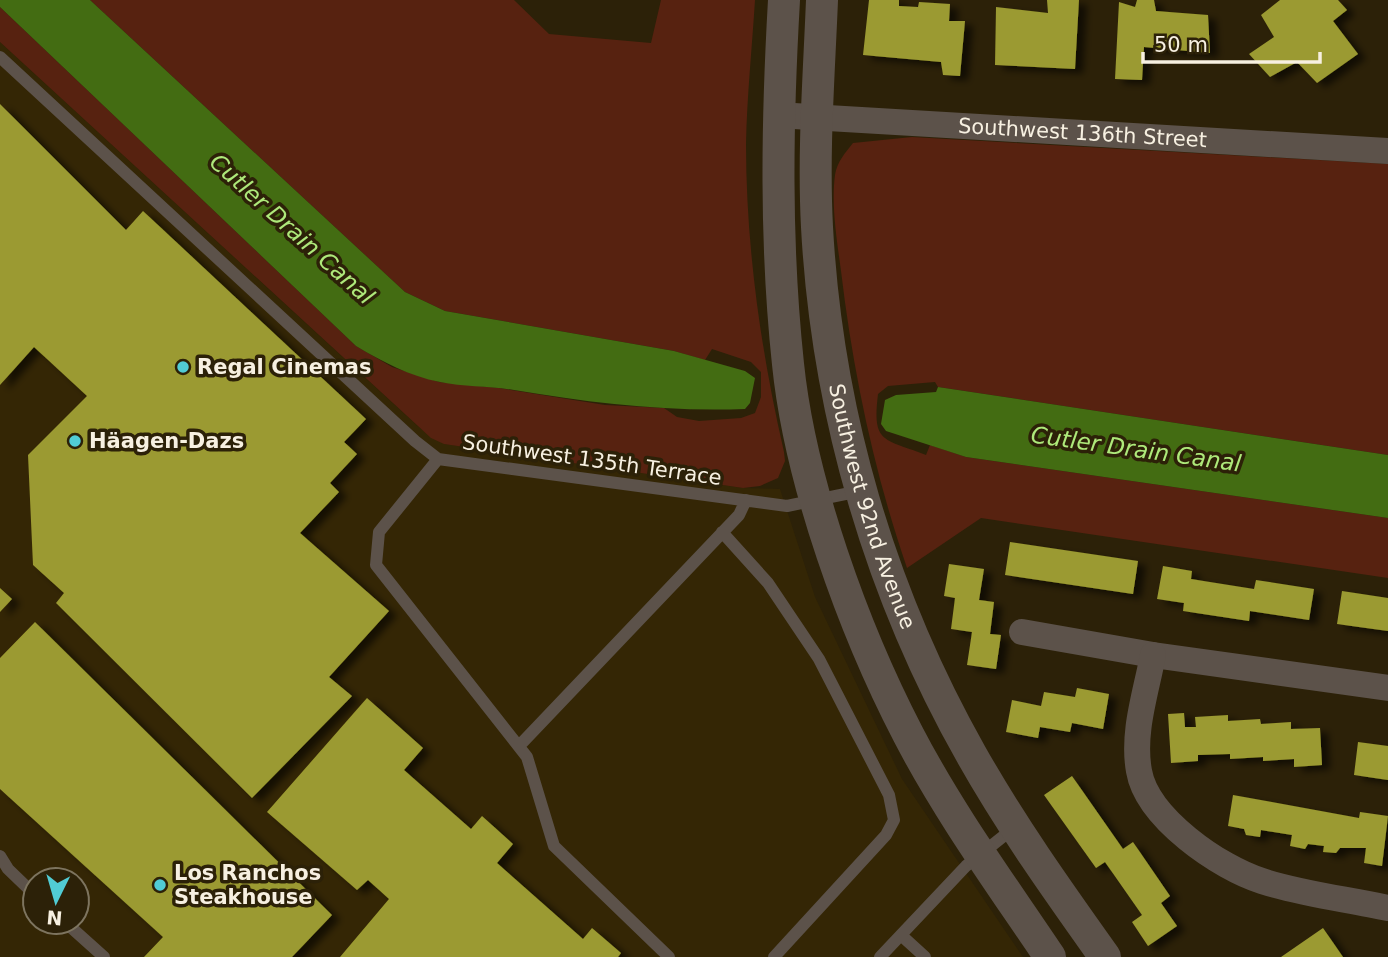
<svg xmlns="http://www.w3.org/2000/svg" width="1388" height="957" viewBox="0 0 1388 957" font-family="'DejaVu Sans',sans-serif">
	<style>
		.built { fill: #342605; fill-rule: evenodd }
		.green { fill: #572210 }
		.water { fill: #436c12 }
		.building { fill: #9b9a31; filter: url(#shadow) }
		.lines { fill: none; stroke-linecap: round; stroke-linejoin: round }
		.service { stroke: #5c524a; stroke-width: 12 }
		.minor { stroke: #5c524a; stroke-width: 26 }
		.tertiary { stroke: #5c524a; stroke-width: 32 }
		.poi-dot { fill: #51ccd5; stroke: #2c2108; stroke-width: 2.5 }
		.labels { text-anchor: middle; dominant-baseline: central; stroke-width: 7; stroke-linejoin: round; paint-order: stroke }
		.street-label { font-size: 21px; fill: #f7f0e1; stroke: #2c2108 }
		.poi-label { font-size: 21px; font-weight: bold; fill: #f7f0e1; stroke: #2c2108; text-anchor: start }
		.water-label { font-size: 23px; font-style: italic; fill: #aee97a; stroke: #2c2108 }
	</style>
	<defs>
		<filter id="shadow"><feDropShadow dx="8" dy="4.5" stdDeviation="3.5" flood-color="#0009"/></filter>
	</defs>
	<rect width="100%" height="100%" fill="#2c2108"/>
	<!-- built -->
	<path class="built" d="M0,42L420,428L445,444L743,488L780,489L815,597L902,779L1023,957H0ZM35,880H77V922H35Z"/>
	<!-- green -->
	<path class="green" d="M90,0H514L549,34L651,43L661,0H755C752,48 747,96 746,144C746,247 761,352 784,452L785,461L778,478L760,486L743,488L444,444L431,438L0,42V7L356,346L392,367L439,382L499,388L605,405L664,408L677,417L699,421L741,418L755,413L761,397V372L751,362L712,349L705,360L674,351L445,311L405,292Z
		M912,137L1388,164V455L938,387L935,382L888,386L878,394C872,444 883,438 926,455L930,445L966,457L1388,518V578L981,518L907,568C874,472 853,372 841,271C837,241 831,205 835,175C837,162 845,153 853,143Z"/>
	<!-- water -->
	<path class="water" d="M0,0H90L405,292L445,311L674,351L745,371L755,378L750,403L745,409C667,412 591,403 514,390C490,386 464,387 440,382C409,376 383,362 356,346L0,7Z
		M938,387L1388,455V518L966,457L886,431L881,424L885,400L896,395L936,392Z"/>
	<!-- building -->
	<path class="building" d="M869,0H899V6L918,7L919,2L950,4L949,21H965L960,76L943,75L941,62L863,55Z
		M1047,0H1079L1075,69L995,65L996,7L1048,13Z
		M1137,0H1154L1156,11L1208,15L1210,53L1144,47L1142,80L1115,79L1119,2L1135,7Z
		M1280,0H1338L1347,10L1333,21L1358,54L1317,83L1297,62L1270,77L1249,54L1274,37L1261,15Z
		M0,104L126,230L143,211L366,419L344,442L357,454L330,483L339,492L300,533L389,611L329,677L352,696L252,798L56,603L64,593L33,565L28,455L87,396L34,347L0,385Z
		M1010,542L1138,561L1133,594L1005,575Z
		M949,564L984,569L979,600L994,602L990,634L1001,635L996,669L967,665L972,632L951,629L955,598L944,596Z
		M1163,566L1192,571L1191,579L1254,589L1256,580L1314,589L1309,620L1250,611L1249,621L1183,611L1184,603L1157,599Z
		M0,588L12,599L0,612Z
		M1342,591L1388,598V631L1337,624Z
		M35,622L332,915L292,957H144L163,937L0,789V658Z
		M1077,688L1109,694L1103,729L1072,723L1070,732L1040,727L1038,738L1006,732L1012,700L1041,706L1044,692L1075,697Z
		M367,698L423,748L404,770L471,829L482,816L513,844L497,863L583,939L592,928L621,953L618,957H340L389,899L368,880L357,890L267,812Z
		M1184,713L1185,727H1196L1195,717L1228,715V721L1260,719L1261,724L1291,722V729L1320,728L1322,765L1294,767V759L1263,761V757L1230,759V754L1198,755V761L1171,763L1168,714Z
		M1358,742L1388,746V780L1354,775Z
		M1072,776L1123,849L1133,842L1170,896L1161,903L1177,926L1148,946L1132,922L1142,915L1105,862L1096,868L1044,795Z
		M1233,795L1359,818L1360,812L1388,816L1382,866L1364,863L1366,848H1340L1336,853L1323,852L1324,846L1308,844L1305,849L1290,846L1292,835L1261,830L1260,837L1246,835L1244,829L1228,826Z
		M1323,928L1343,957H1281Z"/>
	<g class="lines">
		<!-- service -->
		<path class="service" d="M0,57L415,441L438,459
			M722,532L768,583L819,659L889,795L894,820L886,835L774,957
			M519,746L739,515L746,500
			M0,856L8,869L35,895
			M65,922L104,957
			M902,936L925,957
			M669,957L554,846L527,757L376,565L379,532L438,459L787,506L860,491
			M880,957L966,866L1015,827"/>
		<!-- minor -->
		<g class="minor">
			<path id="s1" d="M777,115L1388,151"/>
			<path d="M1022,632L1153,655L1388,688"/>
			<path d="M1153,655C1146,693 1132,732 1139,771C1147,818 1220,868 1262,881C1302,894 1347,899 1388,908"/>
		</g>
		<!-- tertiary -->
		<g class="tertiary">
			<path d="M784,0C777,122 775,242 788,364C800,482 854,630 908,734C949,813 1001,884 1050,957"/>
			<path id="s2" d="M822,0C819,75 813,151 817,227C827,412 880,593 971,754C1011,825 1058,891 1105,957"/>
		</g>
	</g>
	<!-- markers -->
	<g class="poi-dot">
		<circle cx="183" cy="367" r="7"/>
		<circle cx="75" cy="441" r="7"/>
		<circle cx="160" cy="885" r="7"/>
	</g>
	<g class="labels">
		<!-- street labels -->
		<g class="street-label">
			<text stroke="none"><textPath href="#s1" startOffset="306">Southwest 136th Street</textPath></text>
			<text transform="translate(592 460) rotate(8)">Southwest 135th Terrace</text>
			<text stroke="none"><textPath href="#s2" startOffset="513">Southwest 92nd Avenue</textPath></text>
		</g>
		<!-- poi labels -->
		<g class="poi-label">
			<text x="197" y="367">Regal Cinemas</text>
			<text x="89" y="441">Häagen-Dazs</text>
			<text x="174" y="873">Los Ranchos<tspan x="174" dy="24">Steakhouse</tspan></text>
		</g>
		<!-- water labels -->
		<g class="water-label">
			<text transform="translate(292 229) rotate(42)">Cutler Drain Canal</text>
			<text transform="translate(1136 449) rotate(8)">Cutler Drain Canal</text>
		</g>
	</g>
	<!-- north arrow -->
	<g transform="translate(56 901) rotate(185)"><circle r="33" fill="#2c2108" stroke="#7d745f" stroke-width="2"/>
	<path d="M0-5L12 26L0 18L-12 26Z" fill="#51ccd5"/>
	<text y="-10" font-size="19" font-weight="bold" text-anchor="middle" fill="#f7f0e1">N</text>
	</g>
	<!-- scale -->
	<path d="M1143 52v10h177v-10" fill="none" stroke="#f7f0e1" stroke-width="3.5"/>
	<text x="1154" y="52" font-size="21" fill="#f7f0e1" stroke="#2c2108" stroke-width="5" paint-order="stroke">50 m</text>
</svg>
